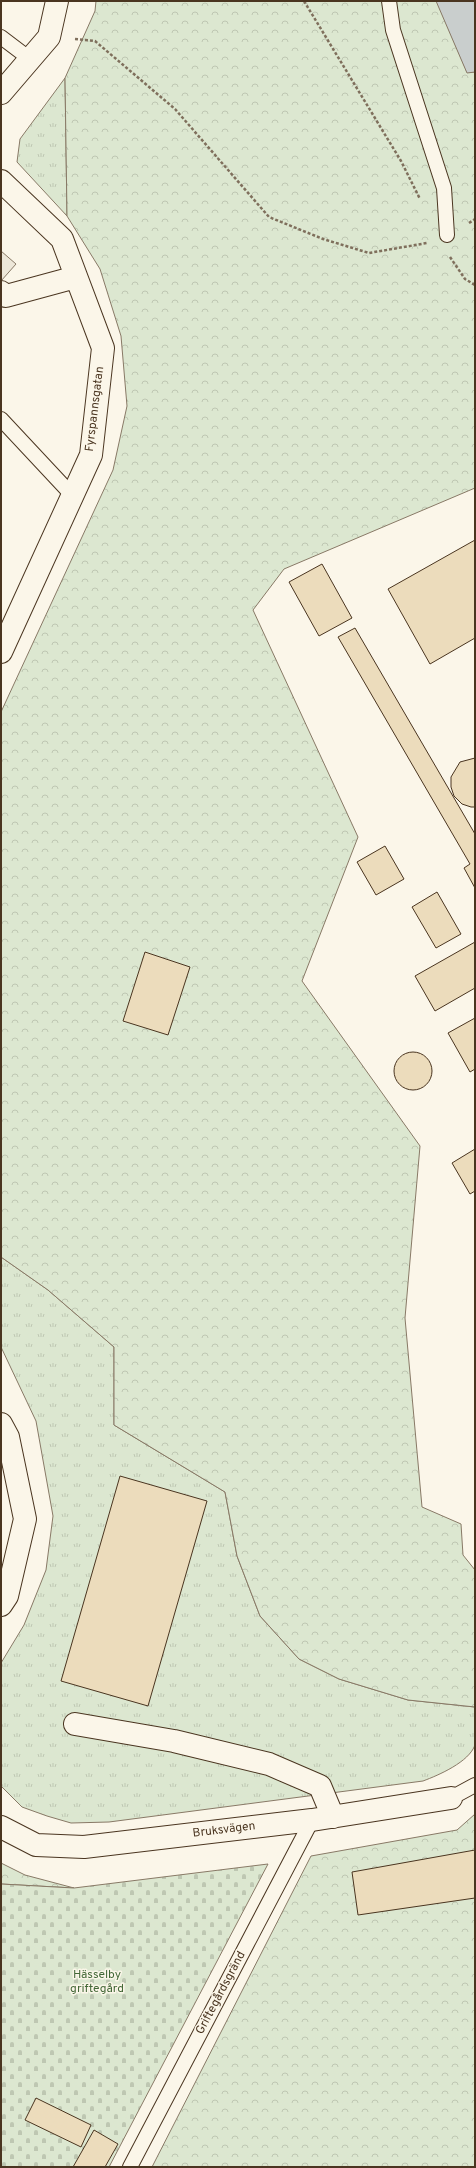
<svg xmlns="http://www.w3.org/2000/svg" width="476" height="2168" viewBox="0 0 476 2168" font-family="Overpass,sans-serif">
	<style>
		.grass { fill: url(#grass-tufts); stroke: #887966 }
		.forest { fill: url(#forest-crowns); stroke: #887966 }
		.cemetery { fill: url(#cemetery-stones); stroke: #887966 }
		.parking { fill: #ede7d9; stroke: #887966 }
		.water { fill: #c9cecd; stroke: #887966 }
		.building { fill: #ecdcbc; stroke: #4a3520 }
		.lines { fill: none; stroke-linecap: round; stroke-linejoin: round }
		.service-casing { stroke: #4a3520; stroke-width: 16 }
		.minor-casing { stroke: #4a3520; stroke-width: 24 }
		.path { stroke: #7f6f5c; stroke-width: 2.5; stroke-dasharray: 3 2; stroke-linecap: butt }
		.service { stroke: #fbf6e9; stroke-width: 14 }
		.minor { stroke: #fbf6e9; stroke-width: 22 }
		.labels { text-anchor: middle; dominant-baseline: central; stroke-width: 3; stroke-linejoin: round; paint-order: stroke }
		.street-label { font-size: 12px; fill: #4a3520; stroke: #fbf6e9 }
		.park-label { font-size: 12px; fill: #436837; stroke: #fbf6e9 }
	</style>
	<defs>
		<pattern id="grass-tufts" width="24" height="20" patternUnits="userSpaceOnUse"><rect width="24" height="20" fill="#dce7d0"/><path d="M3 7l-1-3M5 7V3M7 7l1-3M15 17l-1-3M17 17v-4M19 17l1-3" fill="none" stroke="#bec7b2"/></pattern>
		<pattern id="forest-crowns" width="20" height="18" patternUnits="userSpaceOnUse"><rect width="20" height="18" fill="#dce7d0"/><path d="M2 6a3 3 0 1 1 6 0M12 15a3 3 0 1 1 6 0" fill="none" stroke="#bec7b2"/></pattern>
		<pattern id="cemetery-stones" width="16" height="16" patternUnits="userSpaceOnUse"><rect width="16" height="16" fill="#dce7d0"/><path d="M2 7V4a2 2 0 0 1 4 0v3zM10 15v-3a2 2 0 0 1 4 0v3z" fill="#bec7b2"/></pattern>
	</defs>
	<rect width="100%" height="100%" fill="#fbf6e9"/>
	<!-- grass -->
	<path class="grass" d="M65,78L67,216L17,162L20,139Z
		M1,1257L48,1290L114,1347V1425L225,1492L237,1556L260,1616L299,1659L339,1679L408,1700L475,1707C475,1717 476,1737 475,1745C469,1762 439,1775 423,1781L109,1822L71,1823L47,1816L22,1807L1,1786V1663L24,1625L46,1570L53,1516L36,1421L1,1347Z"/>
	<!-- forest -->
	<path class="forest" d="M96,1H437L467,72H475V488L284,569L253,610L358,837L302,981L420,1146L405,1318L422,1507L461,1524L463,1555L475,1570V1707L408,1700L339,1679L299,1659L260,1616L237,1556L225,1492L114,1425V1347L48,1290L1,1257V712L113,470L127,406L121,336L100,269L67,216L65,78L95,11Z
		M475,1814V2167H152L311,1856L457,1830Z
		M1,1863L25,1875L74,1888L1,1884Z"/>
	<!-- cemetery -->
	<path class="cemetery" d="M268,1864L109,2167H1V1884L74,1888Z"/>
	<!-- parking -->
	<path class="parking" d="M1,251L16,264L1,281Z"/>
	<!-- water -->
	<path class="water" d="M436,1H475V72L467,73Z"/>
	<!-- building -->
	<path class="building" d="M475,540V638L430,664L388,589Z
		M322,564L352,618L319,636L289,582Z
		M355,628L475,834V888L464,868L470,864L338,637Z
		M475,758V807H471L462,804L454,796L451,787V777L460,762Z
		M385,846L404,879L376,895L357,862Z
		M437,892L461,934L436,948L412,907Z
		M475,942V988L435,1011L415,976Z
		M145,952L190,967L168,1035L123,1021Z
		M475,1018V1069L470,1072L448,1033Z
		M394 1071a19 19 0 1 1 38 0a19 19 0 1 1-38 0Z
		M475,1149V1191L470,1194L452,1163Z
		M120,1476L207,1501L148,1706L61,1681Z
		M475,1850V1898L358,1915L352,1872Z
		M36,2098L91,2125L81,2147L25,2120Z
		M94,2130L118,2144L105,2167H73Z"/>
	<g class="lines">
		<defs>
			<path id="service" d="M389,1L393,30L444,188L447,235
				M1,37L30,59
				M1,419L72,495
				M451,1798L475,1785
				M130,2167L312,1820"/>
			<path id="minor" d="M1,93L49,37L57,1
				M1,181L62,239L103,348L91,455L1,652
				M1,292L6,296L76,277
				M1,1424L8,1437L25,1519L7,1596L1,1605
				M75,1724L174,1741L269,1764L320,1786L333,1817
				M1,1827L36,1845L84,1847L312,1820L451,1798"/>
		</defs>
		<!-- service casing -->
		<use href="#service" class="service-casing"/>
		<!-- minor casing -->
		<use href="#minor" class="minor-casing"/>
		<!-- path -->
		<path class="path" d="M304,1L401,161L420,199
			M75,39L95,41L175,109L269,217L323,239L369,253L427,243
			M469,223L475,219
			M450,257L465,279L475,285"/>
		<!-- service -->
		<use href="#service" class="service"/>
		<!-- minor -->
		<use href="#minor" class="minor"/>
	</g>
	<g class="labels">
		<!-- street labels -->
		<g class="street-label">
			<text transform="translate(95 409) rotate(-83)">Fyrspannsgatan</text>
			<text transform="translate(224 1830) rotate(-7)">Bruksvägen</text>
			<text transform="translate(221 1993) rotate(-62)">Griftegårdsgränd</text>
		</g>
		<!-- park labels -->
		<g class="park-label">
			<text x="97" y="1975">Hässelby<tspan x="97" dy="14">griftegård</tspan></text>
		</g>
	</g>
	<!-- border -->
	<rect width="476" height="2168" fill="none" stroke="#4a3520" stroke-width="4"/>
</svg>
